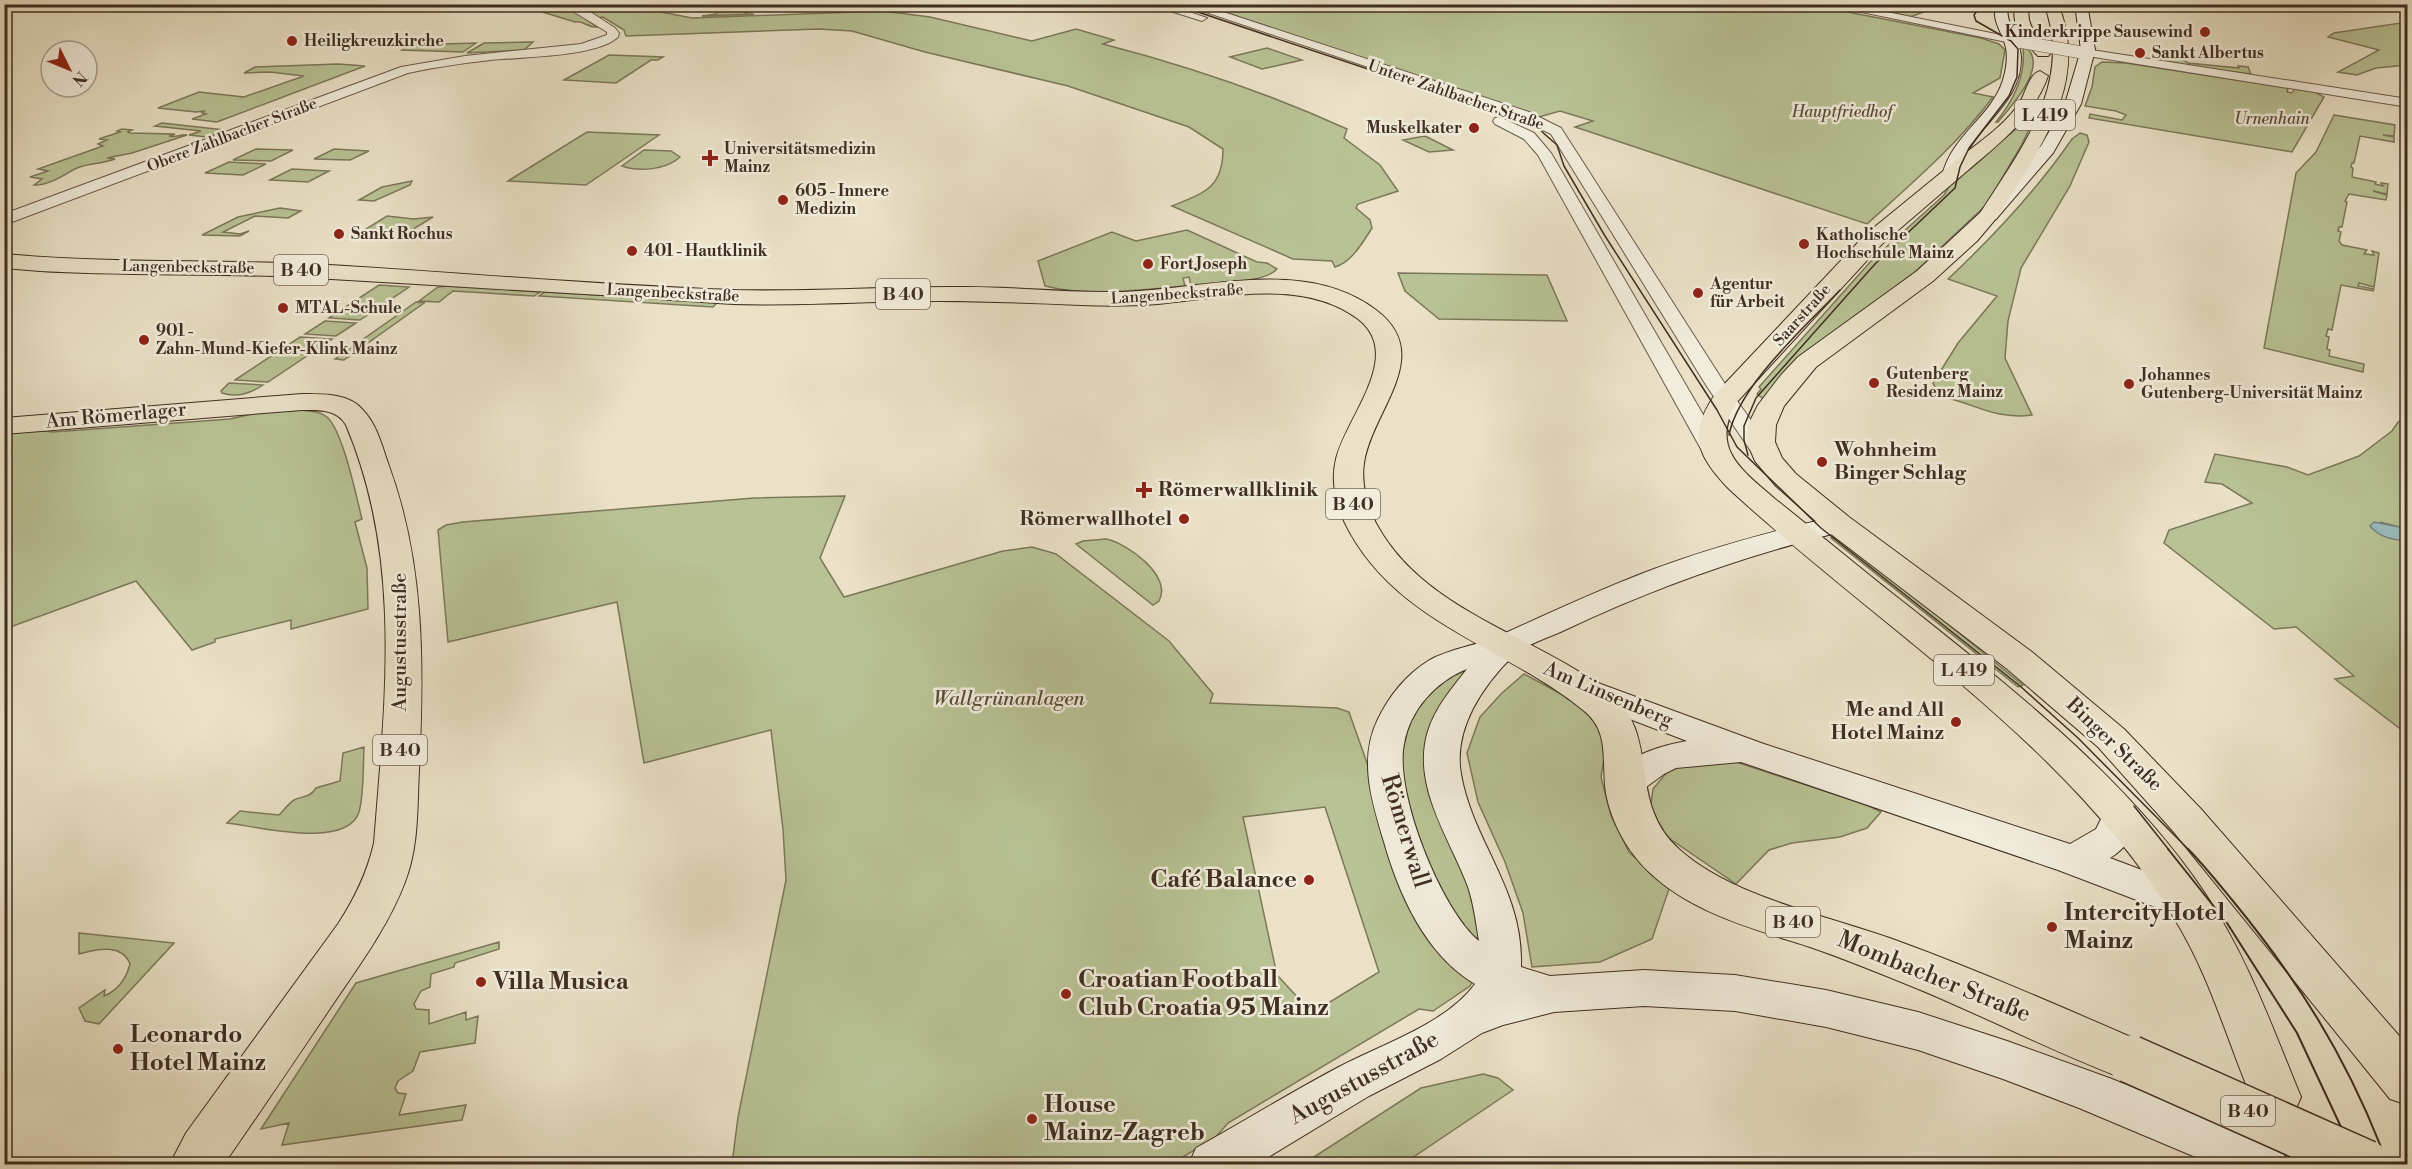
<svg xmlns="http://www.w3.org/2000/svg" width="2412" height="1169" viewBox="0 0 2412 1169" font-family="'Libre Bodoni',serif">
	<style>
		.green { fill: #b8c294; stroke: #7c785a; stroke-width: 1.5; fill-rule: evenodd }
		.water { fill: #9abcbd; stroke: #76837f; stroke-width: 1.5 }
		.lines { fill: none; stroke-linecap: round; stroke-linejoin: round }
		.tertiary-casing { stroke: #6a5b4a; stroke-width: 2 }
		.secondary-casing { stroke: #3f2e21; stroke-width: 2 }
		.primary-casing { stroke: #3f2e21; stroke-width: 2 }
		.trunk-casing { stroke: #3f2e21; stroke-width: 2 }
		.tertiary { fill: #f1ecdb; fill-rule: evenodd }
		.secondary { fill: #f1ecdb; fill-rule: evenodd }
		.primary { fill: #eae1c7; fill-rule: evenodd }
		.trunk { fill: #eae1c7; fill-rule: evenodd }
		.tram-far1 { stroke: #3f2e21; stroke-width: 1.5 }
		.tram { stroke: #3f2e21; stroke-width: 2 }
		.tertiary-bridge-casing { stroke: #6a5b4a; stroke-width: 13; stroke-linecap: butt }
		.primary-bridge-casing { stroke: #3f2e21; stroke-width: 50; stroke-linecap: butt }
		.tertiary-bridge { stroke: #f1ecdb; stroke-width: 12 }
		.primary-bridge { stroke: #eae1c7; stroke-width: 47 }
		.poi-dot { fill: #8f2418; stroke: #f1ecdb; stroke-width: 2 }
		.labels { text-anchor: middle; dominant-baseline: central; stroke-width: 5; stroke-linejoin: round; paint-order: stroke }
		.far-poi-label { font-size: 16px; font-weight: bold; fill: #3f2e21; stroke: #f1ecdb; text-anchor: start }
		.far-street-label { font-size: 16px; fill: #3f2e21; stroke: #f1ecdb }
		.far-park-label { font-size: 16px; font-style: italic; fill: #574c38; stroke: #f1ecdb }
		.shield { fill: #f1ecdb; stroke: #746759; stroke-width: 1.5 }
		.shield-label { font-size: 18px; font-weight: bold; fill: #3f2e21 }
		.street-label { font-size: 20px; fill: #3f2e21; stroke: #f1ecdb }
		.poi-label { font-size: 20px; font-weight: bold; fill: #3f2e21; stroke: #f1ecdb; text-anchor: start }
		.park-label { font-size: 20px; font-style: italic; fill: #574c38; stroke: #f1ecdb }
		.near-street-label { font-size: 24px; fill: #3f2e21; stroke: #f1ecdb }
		.near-poi-label { font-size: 24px; font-weight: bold; fill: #3f2e21; stroke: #f1ecdb; text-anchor: start }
	</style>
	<rect width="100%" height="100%" fill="#eae1c7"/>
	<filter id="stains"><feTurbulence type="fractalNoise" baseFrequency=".00333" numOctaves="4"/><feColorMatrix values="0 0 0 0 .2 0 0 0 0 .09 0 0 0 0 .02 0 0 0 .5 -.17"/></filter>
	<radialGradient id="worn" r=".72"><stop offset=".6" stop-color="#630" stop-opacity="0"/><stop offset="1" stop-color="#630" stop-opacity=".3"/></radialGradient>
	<!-- green -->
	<path class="green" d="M529,5H651L661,12L692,18L883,11L930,17L1032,41L1076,29L1114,40L1103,44C1188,66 1268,93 1347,129L1344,138L1380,165L1398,191L1358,204L1356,208L1370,220L1372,228C1363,242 1352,262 1335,267L1332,261L1293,259L1172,206C1204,193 1223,188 1223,149L1189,127L1068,86L925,52L852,31L819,29L626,36L624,30L603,17L587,20L597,27C588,28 583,20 575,22L536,10Z
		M724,5H755L745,14H754L702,16L716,14Z
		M1199,5H1812L1981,38L1999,44L2005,50L2000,78L1973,93L1993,97C1957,145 1911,184 1867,224L1575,127L1593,121L1560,111L1539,117Z
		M1861,6L1921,8L1926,11L1910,17Z
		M2407,22V65L2376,68L2357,75L2338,72L2379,50L2328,37L2334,33Z
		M533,42L524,50L467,53L484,43Z
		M476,43L463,52L402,50L409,45Z
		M2026,47C2049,67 2011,106 1998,122H1996C2013,101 2026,77 2023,49Z
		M1267,48L1302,60L1262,69L1230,57Z
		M609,55L663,57L658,60H651L616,83L564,80Z
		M2154,59H2183L2188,63L2239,68L2238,66L2248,67L2251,74L2156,62Z
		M2102,62L2126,63L2288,88L2287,92L2292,93L2295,89L2315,92L2324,97L2292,152L2089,118L2090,114L2122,120L2126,115L2116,111L2085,106L2092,87L2095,67Z
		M338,64L365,66L217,122L192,119L206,114L202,113L205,111L196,112L158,108L199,92L244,97L304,76L270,72L244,73L255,67Z
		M2032,112L2037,113L2021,146L1987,204L1915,272L1806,353L1765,400L1757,394L1761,389L1759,387L1871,261L1944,195L1953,180L1961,177L1962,173L2020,126Z
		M2334,115L2395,125L2394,136L2383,135L2394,137V142L2360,136L2354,163H2352L2351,167L2353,168L2352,177L2376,182L2375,184L2383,186L2381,183L2388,184L2387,194L2373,191L2387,195L2386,200L2349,194L2345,201L2347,202L2342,227H2339L2338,231L2341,232L2339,241L2342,245L2367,250L2364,254L2374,255L2372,251L2379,253L2374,287L2359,283L2358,286L2374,289L2373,291L2341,285L2332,330L2328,329L2326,336L2329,337L2327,349L2330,350L2329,356L2364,364L2363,372L2264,348L2296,173L2316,152Z
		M162,123L225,130L207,137L189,135L201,131L155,126Z
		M122,129L132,130L128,132L130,133L175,134L170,136C175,138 181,134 187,135L132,153L107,158L115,159C102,164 89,163 77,168C71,170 51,186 34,185L42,179L30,177L48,171L38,169L103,146L98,144L107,140L99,139L120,132L117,131Z
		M587,132L659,135L586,185L508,181Z
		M2080,133L2087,135L2089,142L2070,186L2021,268L2008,321L2005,358L2032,415C1993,420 1975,403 1939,396L1933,383L1958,343L1997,296L1948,279C1994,236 2036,191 2072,139Z
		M1425,136L1453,150L1429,152L1403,140Z
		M256,149L293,150L271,161L233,160Z
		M334,149L369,151L350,160L314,159Z
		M644,150L671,151L680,157C666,170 639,172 622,166Z
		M229,162L266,164L243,175L205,173Z
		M292,169L329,171L308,182L270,180Z
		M412,181L410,185L374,201L359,200L382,187Z
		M280,208L301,211L288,218L255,216L223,232L240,234L249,231L240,236L202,235L238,217Z
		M387,216L414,219L433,217L410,231L366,229Z
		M1187,230L1257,262L1267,263L1277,269C1264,284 1210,283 1191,285L1189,277L1183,278L1185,286C1140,290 1089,297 1045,286L1038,261L1112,232L1136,241Z
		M1398,273L1547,275L1567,321L1439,319L1405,291Z
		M379,285L409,287L360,320L329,318Z
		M446,286L540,292L534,296L453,291L439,302L419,301L438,287Z
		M545,292L718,302L713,307L539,296Z
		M416,302L424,303L344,360L335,359Z
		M325,321L356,323L336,336L305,334Z
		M300,337L332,339L268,382L235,380Z
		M229,383L263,385C251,393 236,398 222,393L221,391Z
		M300,410C309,411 320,411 327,417C343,431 356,496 362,519L355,522L367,568L368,609L291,629V620L215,639V642L192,650L136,581L5,629L4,431L24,429L53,432L230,419L261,412Z
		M2403,420H2407V524L2399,527L2380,522L2405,541L2407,540V734L2335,679L2354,676L2296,627L2274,629L2164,543L2169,530L2252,503L2222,484L2205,482L2215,454L2287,467L2308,475L2359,456L2392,431L2398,422Z
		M845,496L820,558L844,597L1003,551L1032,547L1056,554L1169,641L1213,694L1210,703L1337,708L1349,712L1380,800L1472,982L1470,986L1433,1011L1419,1009L1228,1123L1215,1138L1171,1164H732L738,1117L786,880L783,829L771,730L644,763L617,602L448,642L438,530L446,525L463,522L754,498ZM1325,807L1379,972L1312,1013L1277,975L1243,817Z
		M1837,536L1842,538L2023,685L2018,687L1831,538Z
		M1106,539C1127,543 1173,576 1159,601L1153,605L1076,544L1083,541Z
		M1482,653L1445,700L1482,921L1480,951L1436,890L1397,769L1401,734L1430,688Z
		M1524,674L1563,695L1594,715L1606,746L1601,777L1611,816L1629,852L1669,889L1652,939L1600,962L1532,967L1523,913L1505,862L1478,802L1467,753L1480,717L1502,693Z
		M364,747C363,766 364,795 359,812C347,850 256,826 227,823L240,811L279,815C283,811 289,803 294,800C302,796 310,798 316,788L340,781L343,753Z
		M1721,757L1867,805L1881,812L1867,828L1840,837L1792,843L1769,850L1736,884L1660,832L1650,811L1653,789L1668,771L1691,760Z
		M79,933L174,943L99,1024L85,1021L79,1008L105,990L104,996C119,990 126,979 130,964C122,943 96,949 79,954Z
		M499,942V949L455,963L454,967L431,974L430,987L421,991L414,1004L416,1009L429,1010V1024L466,1012V1020L478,1016L475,1043L420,1052L413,1071L398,1081L395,1088L398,1093L406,1094L399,1115L466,1105L462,1120L282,1145L289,1123L261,1129L356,983Z
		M1483,1074L1498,1078L1513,1090L1403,1164H1303L1421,1088Z"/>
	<!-- water -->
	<path class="water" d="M2374,522L2399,527L2407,524V540C2394,541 2379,537 2370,526Z"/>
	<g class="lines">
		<defs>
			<path id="tertiary" d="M568,4H578L615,28L619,33L618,37C597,57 521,57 491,60C463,63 436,67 408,73L4,225V214L401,67L465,56L581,44L607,35V32L571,10Z
				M1148,4H1166L1207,18L1202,21Z
				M1182,4H1199L1529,112L1561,128L1725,384L1778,458L1775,463L1767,465L1759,463L1706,385L1551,134L1519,118Z
				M1823,4H1847L2021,39L2027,42L2021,45Z
				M2079,48L2408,99V107L2075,54L2073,52Z
				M1500,117L1534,133L1551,153L1723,449L1720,454L1712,456L1704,454L1701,449L1538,155L1524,139L1495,124L1493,121L1495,118Z"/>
			<path id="secondary" d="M1996,4H2008C2004,24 2021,39 2021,58C2021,99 1987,118 1969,149C1963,159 1963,171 1957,180H1945L1942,176C1952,134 1991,118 2003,80C2006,70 2008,59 2006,48C2003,33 1991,21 1996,4Z
				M2075,4H2087L2095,50L2081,104L2053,153L1996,219H1982L1980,215L1982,211L2041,146L2065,104L2081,50Z
				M1838,516L1848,518L1852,524L1848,530C1750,554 1658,586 1567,629C1553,636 1524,645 1514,655C1483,685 1453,729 1461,774C1473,843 1524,890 1521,967L1550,976L1644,970L1735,975L1826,990L1918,1012L2007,1041L2112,1079L2281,1148L2288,1164H2212L2079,1108L2003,1079L1918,1050L1826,1027L1735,1011L1644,1006L1554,1012L1503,1025L1482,1033L1441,1059L1369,1096L1257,1164H1189L1196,1148C1243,1122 1288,1094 1335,1069C1379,1045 1445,1025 1475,984C1426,955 1399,895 1384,842C1372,802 1358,759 1378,719C1389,696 1406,675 1428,661C1450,648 1477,646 1501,635C1549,613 1597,591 1646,572C1709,548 1773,531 1838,516ZM1467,669C1452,688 1435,708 1428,731C1411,786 1450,838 1468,887C1474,905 1476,923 1479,941C1441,910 1394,792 1404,744C1410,710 1435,682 1467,669Z
				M1579,676L1761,743L2070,844L2096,829L2107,807L2120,803L2133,807L2139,817C2135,835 2125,849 2110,858L2203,893L2209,904L2203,915L2189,920L2058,870L1741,762L1676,768L1664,774L1638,793L1625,797L1612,793L1607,784C1622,757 1658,746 1687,741L1567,695L1562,687L1567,679Z"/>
			<path id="primary" d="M1960,161L1967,163L1970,167L1967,171L1882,244L1736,403C1710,449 1742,470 1775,499C1822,536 1868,575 1916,612C2020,695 2129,781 2204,892C2247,955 2272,1027 2301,1097L2294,1113L2276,1120L2258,1113C2229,1048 2212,979 2174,918C2066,741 1877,626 1728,488C1696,454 1688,433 1716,393L1866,234L1953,163Z
				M1989,209L1996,211L1999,215L1977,241L1933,281L1816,367L1784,406L1776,425L1775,442L1782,458L1796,474L1849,517L2032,652L2124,729L2201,809L2408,1046V1105L2390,1099L2173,831L2098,747L2006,668L1827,531L1776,486L1755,461L1747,442L1748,425L1758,405L1781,375L1798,357L1917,271L1982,211Z
				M4,254C113,264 221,259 329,265C464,273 598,285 732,290C810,292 888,286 966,287C1018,287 1070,293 1122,292C1203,290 1304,256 1376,310C1436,355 1372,410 1364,463C1361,484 1367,507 1377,525C1425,612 1533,634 1607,691C1664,734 1624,801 1680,850C1734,898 1827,915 1895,940C1980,971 2064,1008 2147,1044L2154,1059L2147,1074L2130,1081C2054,1053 1981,1014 1906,984C1874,971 1842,958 1810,947C1754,929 1691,913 1648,871C1627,851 1611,821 1606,793C1601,761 1611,732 1583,710C1503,645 1392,622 1344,521C1335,502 1331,479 1336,459C1346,417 1405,355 1358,319C1302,277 1222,298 1158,304C1132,306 1107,306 1081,305C1034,303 987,301 939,301C871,301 802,306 734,304C695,302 657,299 618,296C511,290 404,283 297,277C211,273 125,276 40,271L4,268Z
				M302,394C321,394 348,393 362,409C377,424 382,446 389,466C425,564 424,667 419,770C417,808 419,846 405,882C388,927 358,967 331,1007C296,1059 260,1112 224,1164H170L186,1133L338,924C355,898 367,873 374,843C385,702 403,559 346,425C337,409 319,410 302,410L4,434V418Z"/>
			<path id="trunk" d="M2016,4H2030C2023,25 2040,38 2051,53L2048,56H2038C2025,43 2009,24 2016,4Z
				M2044,4H2058C2091,83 2038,149 1999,215L1996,219L1989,221L1982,219L1979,215C2019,151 2075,84 2044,4Z
				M2040,71L2048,76C2033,118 2000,143 1967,171H1953L1950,167L1953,163C1976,144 2004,127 2020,102C2026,92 2029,74 2040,71Z"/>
		</defs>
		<!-- tertiary casing -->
		<use href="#tertiary" class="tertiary-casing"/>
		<!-- secondary casing -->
		<use href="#secondary" class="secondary-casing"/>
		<!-- primary casing -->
		<use href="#primary" class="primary-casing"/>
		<!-- trunk casing -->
		<use href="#trunk" class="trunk-casing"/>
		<!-- tertiary -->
		<use href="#tertiary" class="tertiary"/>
		<!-- secondary -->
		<use href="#secondary" class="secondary"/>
		<!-- primary -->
		<use href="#primary" class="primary"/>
		<!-- trunk -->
		<use href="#trunk" class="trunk"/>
		<!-- tram-far1 -->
		<path class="tram-far1" d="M1174,4L1514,118L1540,130L1557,145L1564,166L1605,236L1717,410L1737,447L1821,528L2020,686L2078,738L2189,850
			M1729,435C1739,385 1805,327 1840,290
			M1748,455L1744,440V426L1756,398L1875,264L1955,188L1960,167L1969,148L2009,96L2017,77L2018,49L2011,41L1976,21L1974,15L1982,4
			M2134,806L2169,850"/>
		<!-- tram -->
		<path class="tram" d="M2168,849L2227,923L2297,1033L2341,1127
			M2188,849C2204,865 2218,883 2233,901C2297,979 2344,1053 2381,1147"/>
		<defs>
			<path id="tertiary-bridge" d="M2021,42L2079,52"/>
			<path id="primary-bridge" d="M2130,1059L2366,1164"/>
		</defs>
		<!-- tertiary-bridge casing -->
		<use href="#tertiary-bridge" class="tertiary-bridge-casing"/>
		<!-- primary-bridge casing -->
		<use href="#primary-bridge" class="primary-bridge-casing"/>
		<!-- tertiary-bridge -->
		<use href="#tertiary-bridge" class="tertiary-bridge"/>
		<!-- primary-bridge -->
		<use href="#primary-bridge" class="primary-bridge"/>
	</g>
	<!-- markers -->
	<g class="poi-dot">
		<circle cx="2205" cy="32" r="6"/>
		<circle cx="292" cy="41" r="6"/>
		<circle cx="2140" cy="53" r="6"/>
		<circle cx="1474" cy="128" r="6"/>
		<path d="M707 149h6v6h6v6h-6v6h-6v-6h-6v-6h6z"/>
		<circle cx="783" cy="200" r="6"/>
		<circle cx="339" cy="234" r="6"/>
		<circle cx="1804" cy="244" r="6"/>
		<circle cx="632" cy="251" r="6"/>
		<circle cx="1148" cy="264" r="6"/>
		<circle cx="1698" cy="293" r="6"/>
		<circle cx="283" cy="308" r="6"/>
		<circle cx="144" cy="340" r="6"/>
		<circle cx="1874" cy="383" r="6"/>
		<circle cx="2129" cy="384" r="6"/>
		<circle cx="1822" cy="462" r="6"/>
		<path d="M1141 481h6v6h6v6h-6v6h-6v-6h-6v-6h6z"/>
		<circle cx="1184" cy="519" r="6"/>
		<circle cx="1956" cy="722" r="6"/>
		<circle cx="1309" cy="880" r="6"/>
		<circle cx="2052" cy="927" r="6"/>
		<circle cx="481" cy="982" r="6"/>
		<circle cx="1066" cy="994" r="6"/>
		<circle cx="118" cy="1049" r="6"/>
		<circle cx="1032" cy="1119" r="6"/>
	</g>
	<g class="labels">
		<!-- far-poi labels -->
		<g class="far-poi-label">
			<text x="2193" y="32" text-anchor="end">Kinderkrippe Sausewind</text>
			<text x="304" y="41">Heiligkreuzkirche</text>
			<text x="2152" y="53">Sankt Albertus</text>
			<text x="1462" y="128" text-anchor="end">Muskelkater</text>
			<text x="724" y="149">Universitätsmedizin<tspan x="724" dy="18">Mainz</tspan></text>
			<text x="795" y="191">605 - Innere<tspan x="795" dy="18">Medizin</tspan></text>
			<text x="351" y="234">Sankt Rochus</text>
			<text x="1816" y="235">Katholische<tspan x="1816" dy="18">Hochschule Mainz</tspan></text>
			<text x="644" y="251">401 - Hautklinik</text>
			<text x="1160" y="264">Fort Joseph</text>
			<text x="1710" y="284">Agentur<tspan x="1710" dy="18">für Arbeit</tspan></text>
			<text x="295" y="308">MTAL-Schule</text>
			<text x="156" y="331">901 -<tspan x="156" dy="18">Zahn-Mund-Kiefer-Klink Mainz</tspan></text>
			<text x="1886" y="374">Gutenberg<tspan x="1886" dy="18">Residenz Mainz</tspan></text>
			<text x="2141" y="375">Johannes<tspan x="2141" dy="18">Gutenberg-Universität Mainz</tspan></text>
		</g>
		<!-- far-street labels -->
		<g class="far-street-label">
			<text transform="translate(1456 95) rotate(19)">Untere Zahlbacher Straße</text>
			<text transform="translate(232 135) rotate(-21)">Obere Zahlbacher Straße</text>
			<text transform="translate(188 267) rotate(1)">Langenbeckstraße</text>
			<text transform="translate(673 293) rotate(3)">Langenbeckstraße</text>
			<text transform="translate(1177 294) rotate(-4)">Langenbeckstraße</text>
			<text transform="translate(1802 315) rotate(-48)">Saarstraße</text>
		</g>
		<!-- far-park labels -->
		<g class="far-park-label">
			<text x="1842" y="112">Hauptfriedhof</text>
			<text x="2272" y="119">Urnenhain</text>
		</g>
		<!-- shield labels -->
		<g class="shield">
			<rect x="2015" y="100" width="60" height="30" rx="4.5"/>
			<rect x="274" y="255" width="54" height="30" rx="4.5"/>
			<rect x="876" y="279" width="54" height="30" rx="4.5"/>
			<rect x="1326" y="489" width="54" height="30" rx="4.5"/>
			<rect x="1934" y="655" width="60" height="30" rx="4.5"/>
			<rect x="373" y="735" width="54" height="30" rx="4.5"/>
			<rect x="1766" y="907" width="54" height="30" rx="4.5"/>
			<rect x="2221" y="1096" width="54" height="30" rx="4.5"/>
		</g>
		<g class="shield-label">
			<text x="2045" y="115">L 419</text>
			<text x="301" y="270">B 40</text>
			<text x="903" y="294">B 40</text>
			<text x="1353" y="504">B 40</text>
			<text x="1964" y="670">L 419</text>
			<text x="400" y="750">B 40</text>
			<text x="1793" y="922">B 40</text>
			<text x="2248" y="1111">B 40</text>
		</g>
		<!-- street labels -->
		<g class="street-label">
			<text transform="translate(116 416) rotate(-5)">Am Römerlager</text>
			<text transform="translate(400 642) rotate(-90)">Augustusstraße</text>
			<text transform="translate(1608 695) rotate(23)">Am Linsenberg</text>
			<text transform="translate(2114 745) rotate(44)">Binger Straße</text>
		</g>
		<!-- poi labels -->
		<g class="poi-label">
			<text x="1834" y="450">Wohnheim<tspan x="1834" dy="23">Binger Schlag</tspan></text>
			<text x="1158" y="490">Römerwallklinik</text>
			<text x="1172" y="519" text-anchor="end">Römerwallhotel</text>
			<text x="1944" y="710" text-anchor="end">Me and All<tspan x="1944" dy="23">Hotel Mainz</tspan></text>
		</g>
		<!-- park labels -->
		<g class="park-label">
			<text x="1009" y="699">Wallgrünanlagen</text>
		</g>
		<!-- near-street labels -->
		<g class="near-street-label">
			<text transform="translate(1405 831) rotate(73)">Römerwall</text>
			<text transform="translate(1934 977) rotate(22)">Mombacher Straße</text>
			<text transform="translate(1364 1078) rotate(-29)">Augustusstraße</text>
		</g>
		<!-- near-poi labels -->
		<g class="near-poi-label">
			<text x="1297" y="880" text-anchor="end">Café Balance</text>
			<text x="2064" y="913">IntercityHotel<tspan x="2064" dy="28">Mainz</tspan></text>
			<text x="1078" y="980">Croatian Football<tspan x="1078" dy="28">Club Croatia 95 Mainz</tspan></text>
			<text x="493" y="982">Villa Musica</text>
			<text x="130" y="1035">Leonardo<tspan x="130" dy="28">Hotel Mainz</tspan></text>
			<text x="1044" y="1105">House<tspan x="1044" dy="28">Mainz-Zagreb</tspan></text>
		</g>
	</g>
	<!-- margin -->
	<rect width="2412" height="1169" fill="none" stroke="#eae1c7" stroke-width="24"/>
	<rect x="6" y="6" width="2400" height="1157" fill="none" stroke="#3f2e21" stroke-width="3"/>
	<rect x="12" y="12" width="2388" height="1145" fill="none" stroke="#3f2e21" stroke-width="1.5"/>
	<!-- north arrow -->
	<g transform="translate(69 69) rotate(133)"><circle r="28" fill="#f1ecdb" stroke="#aaa091" stroke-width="1.5"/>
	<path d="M0-4.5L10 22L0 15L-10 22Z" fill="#8f2418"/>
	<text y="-9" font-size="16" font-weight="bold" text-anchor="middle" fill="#3f2e21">N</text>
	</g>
	<rect width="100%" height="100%" filter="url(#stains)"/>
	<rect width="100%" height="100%" fill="url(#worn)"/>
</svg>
